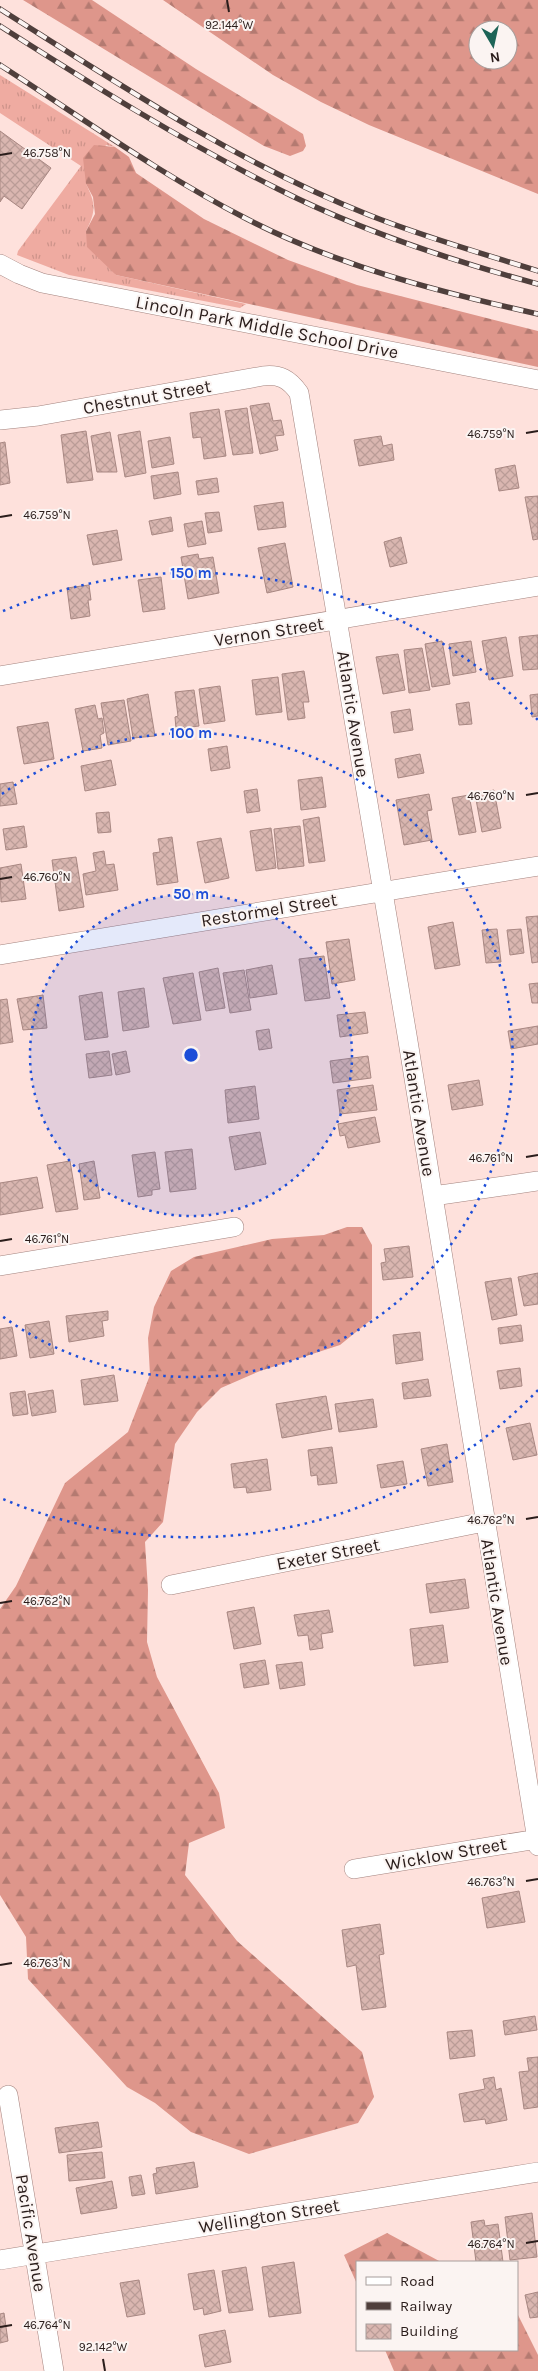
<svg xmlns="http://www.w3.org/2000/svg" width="538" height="2371" viewBox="0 0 538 2371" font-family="Karla,sans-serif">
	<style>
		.grass { fill: url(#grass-tufts) }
		.forest { fill: url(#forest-firs); fill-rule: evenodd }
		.building { fill: url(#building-cross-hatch); stroke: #a88782 }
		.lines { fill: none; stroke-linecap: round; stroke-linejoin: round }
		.street-casing { stroke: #a3837e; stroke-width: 20 }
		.street { stroke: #fff; stroke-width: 19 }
		.rail-casing { stroke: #4f3f3c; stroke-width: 5.5 }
		.rail { stroke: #fbf4f2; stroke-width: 4; stroke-dasharray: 11; stroke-linecap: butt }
		.ticks { fill: none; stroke: #2a1d1b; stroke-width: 2 }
		.ring { fill: none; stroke: #1d4ed8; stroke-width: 2.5; stroke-dasharray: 2.5 5 }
		.labels { text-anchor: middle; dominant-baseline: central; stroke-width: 4; stroke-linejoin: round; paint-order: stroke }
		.street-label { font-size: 18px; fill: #2a1d1b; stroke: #fbf4f2 }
		.ticks-label { font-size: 12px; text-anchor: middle; fill: #2a1d1b; stroke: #fbf4f2; stroke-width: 4; stroke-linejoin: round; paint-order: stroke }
		.centre { fill: #1d4ed8; stroke: #fbf4f2; stroke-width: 2.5 }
		.ring-label { font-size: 15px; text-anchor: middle; font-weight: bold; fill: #1d4ed8; stroke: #fbf4f2; stroke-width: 4; stroke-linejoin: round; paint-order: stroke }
	</style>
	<defs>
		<pattern id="grass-tufts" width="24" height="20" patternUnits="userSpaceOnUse" patternTransform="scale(1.25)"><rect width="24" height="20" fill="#efaba1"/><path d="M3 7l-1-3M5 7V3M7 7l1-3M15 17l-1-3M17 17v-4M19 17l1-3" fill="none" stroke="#cd938a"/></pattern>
		<pattern id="forest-firs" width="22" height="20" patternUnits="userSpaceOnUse" patternTransform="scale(1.25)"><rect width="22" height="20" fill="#de968b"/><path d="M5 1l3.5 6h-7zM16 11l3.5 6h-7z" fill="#b47a71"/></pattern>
		<pattern id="building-cross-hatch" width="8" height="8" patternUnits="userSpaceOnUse" patternTransform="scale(1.25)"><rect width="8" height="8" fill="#d9b6b0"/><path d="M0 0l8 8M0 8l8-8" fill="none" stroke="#ba9c97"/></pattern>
	</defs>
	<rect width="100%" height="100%" fill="#fee1dc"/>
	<!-- grass -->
	<path class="grass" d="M0,75L115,147L106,145L86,184C96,204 96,211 86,231L116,275L246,304L240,308L69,275L17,255L18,251L81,166L0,113Z"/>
	<!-- forest -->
	<path class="forest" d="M23,0H92L196,69L303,134L306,146L303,151L290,156L264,146Z
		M163,0H538V194L369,125L321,102L273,75ZM478,30H508V60H478Z
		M94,145L115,147L129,157L136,173L204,219L288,260L357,285L538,331V367L116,275L87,247L86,231L95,214L93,197L86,184L83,158Z
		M347,1227H362L372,1245V1319L340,1345L260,1371L221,1388L197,1412L175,1444L163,1522L145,1542L148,1590L147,1642L157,1677L219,1793L225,1828L189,1843L185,1875L237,1941L362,2052L374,2097L358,2123L249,2154L191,2132L155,2103L127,2087L28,1979L26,1937L0,1895V1609L16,1586L65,1483L128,1432L150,1375L148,1338L154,1307L171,1271L194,1257L272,1239L324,1235Z
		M387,2233L441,2262H357V2284L344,2255Z
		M517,2313L538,2355V2371H394L385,2350H517Z"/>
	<!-- building -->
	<path class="building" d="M0,131L51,168L22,209L4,196L0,202Z
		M269,403L273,421L281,420L284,435L275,436L278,450L260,454L250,406Z
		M247,408L253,453L233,455L225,411Z
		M219,409L226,456L204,459L201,437L193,438L190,413Z
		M86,431L93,480L67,483L61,435Z
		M140,431L146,473L125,477L118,435Z
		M110,432L117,472H97L91,436Z
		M381,436L383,446L392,444L394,460L359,466L354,440Z
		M170,437L174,464L152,468L148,441Z
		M5,442L10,483L0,485V443Z
		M515,465L519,488L499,491L495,469Z
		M178,472L181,494L154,499L151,476Z
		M217,478L219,492L198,495L196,481Z
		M538,496V539L533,540L525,497Z
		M283,502L286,527L258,530L254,506Z
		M219,512L222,531L208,533L205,513Z
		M171,517L173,531L152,535L149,521Z
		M202,521L206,544L188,547L184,524Z
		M117,530L122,560L93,565L87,535Z
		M401,537L407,563L390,567L384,542Z
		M285,543L293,587L267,593L258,548Z
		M198,554L199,559L213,557L219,593L188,599L181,557Z
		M161,577L165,609L143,612L138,580Z
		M89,585L91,600H88L90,616L71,619L67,588Z
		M538,635V669L523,670L519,637Z
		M506,637L513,676L489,680L482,641Z
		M442,641L450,684L432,687L425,644Z
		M471,641L476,672L453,676L449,644Z
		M422,648L430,690L409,693L404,650Z
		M398,654L405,690L383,694L376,657Z
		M304,671L309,702H303L305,718L288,720L282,674Z
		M278,677L282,712L256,715L252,680Z
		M220,686L225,721L204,724L199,689Z
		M194,690L199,726L176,729L175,717L178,716L175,692Z
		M148,694L155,736L133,738L127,699Z
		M538,694V716L532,717L530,695Z
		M124,700L131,741L108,745L101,703Z
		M469,702L472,724L459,725L456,704Z
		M95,705L98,719L102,718L104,733L100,735L102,748L83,751L75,709Z
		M410,709L413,730L394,733L391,712Z
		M48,722L54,759L24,764L17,727Z
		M227,746L230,768L211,771L208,749Z
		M420,754L424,773L398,778L395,759Z
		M111,760L116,785L85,791L81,766Z
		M322,777L326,807L301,810L298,780Z
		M13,782L17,804L0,806V784Z
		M257,789L260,811L247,813L244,791Z
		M494,790L501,828L482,832L475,794Z
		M429,794L432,810L427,811L432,840L404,845L396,800Z
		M469,795L476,832L459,835L452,798Z
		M109,812L111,832L98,833L96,813Z
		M319,817L325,861L309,863L303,820Z
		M24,826L27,847L6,850L3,829Z
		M300,826L304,866L278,869L274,829Z
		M271,828L276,868L256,871L250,831Z
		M172,837L178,882L157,885L153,853L160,852L158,839Z
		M221,838L229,878L205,883L197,842Z
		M104,851L106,865L114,864L118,890L86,895L83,874L96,871L93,853Z
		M76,857L84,907L59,911L52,860Z
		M21,864L26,899L1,902L0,868Z
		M538,916V962L532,963L526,917Z
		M453,922L460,965L435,969L428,927Z
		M497,929L501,962L486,963L482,930Z
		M521,929L524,953L510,955L507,930Z
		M349,939L355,980L332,984L326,942Z
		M324,956L330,998L305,1001L299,959Z
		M272,965L277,994L250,998L246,970Z
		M218,968L225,1008L206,1011L199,972Z
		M244,970L251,1010L230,1013L223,973Z
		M193,973L201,1020L173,1024L163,978Z
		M538,983V1003H532L529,984Z
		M144,988L149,1027L123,1031L118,992Z
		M102,992L108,1037L85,1040L79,996Z
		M43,995L47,1028L23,1030L17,999Z
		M7,999L13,1042L0,1044V1000Z
		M365,1012L368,1033L340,1037L337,1015Z
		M538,1026V1044L511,1049L508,1031Z
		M269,1029L272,1048L259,1050L256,1031Z
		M109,1051L112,1075L89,1078L86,1054Z
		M126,1051L130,1072L116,1075L112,1054Z
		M368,1056L371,1078L333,1083L330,1061Z
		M479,1080L483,1105L452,1110L448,1085Z
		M373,1085L377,1110L340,1114L337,1090Z
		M255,1086L259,1119L228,1123L225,1090Z
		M375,1117L380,1142L348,1148L345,1135L340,1136L338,1124Z
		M260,1132L266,1164L235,1170L229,1137Z
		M192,1149L196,1189L170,1192L165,1152Z
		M155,1152L160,1189L152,1190V1195L138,1197L132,1155Z
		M70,1161L78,1209L56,1212L47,1165Z
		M94,1161L100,1198L84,1200L79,1164Z
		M37,1177L43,1208L0,1215V1183Z
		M409,1246L413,1277L383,1280L381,1263L386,1262L384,1249Z
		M538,1273V1304L524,1306L518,1277Z
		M511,1278L517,1315L492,1320L485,1282Z
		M108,1311V1320L102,1321L104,1336L69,1342L66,1316Z
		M49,1321L54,1354L30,1358L25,1325Z
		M521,1325L523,1341L500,1344L498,1328Z
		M12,1327L17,1356L0,1359V1329Z
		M420,1332L423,1360L396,1364L393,1335Z
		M520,1368L522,1386L500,1389L497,1371Z
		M114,1375L118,1401L84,1405L81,1380Z
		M428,1379L431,1396L404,1399L402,1383Z
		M53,1390L56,1412L32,1416L28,1394Z
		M25,1391L28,1414L13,1416L10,1393Z
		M326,1396L332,1429L282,1438L276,1404Z
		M373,1399L377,1427L339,1432L335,1404Z
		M530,1423L537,1455L513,1460L506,1428Z
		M447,1444L453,1482L428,1486L421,1449Z
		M332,1447L337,1483L318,1485L317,1475L311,1476L308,1450Z
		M267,1459L271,1490L247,1493L246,1487L234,1488L231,1464Z
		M403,1461L407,1484L381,1488L377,1465Z
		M465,1579L469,1608L430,1613L426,1584Z
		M254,1607L261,1644L234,1649L227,1612Z
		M329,1610L333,1632L321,1634L323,1648L310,1650L308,1635L298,1636L294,1615Z
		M443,1625L448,1662L414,1666L410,1629Z
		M265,1660L269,1684L244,1688L240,1664Z
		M302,1662L305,1685L280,1689L276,1665Z
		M519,1891L525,1922L487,1928L482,1898Z
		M380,1924L384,1954L379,1955L386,2007L362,2010L356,1965L347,1967L342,1930Z
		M535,2016L537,2030L505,2035L503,2021Z
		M472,2030L475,2056L450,2059L447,2032Z
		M538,2057V2107L524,2109L519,2072L529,2071L527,2058Z
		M494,2077L496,2090L501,2088L507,2120L486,2124L485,2119L464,2122L459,2094L485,2089L483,2079Z
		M98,2122L102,2147L59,2153L55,2128Z
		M102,2152L105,2178L69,2181L67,2155Z
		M194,2162L198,2187L156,2194L153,2174L157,2173L156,2168Z
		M141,2175L145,2194L132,2196L129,2177Z
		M112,2181L117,2208L81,2214L76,2188Z
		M532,2213L537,2257L510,2260L505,2217Z
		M484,2220L485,2226L498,2224L503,2262H476L471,2222Z
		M294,2262L301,2313L269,2317L262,2267Z
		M246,2267L253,2310L229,2313L222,2271Z
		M214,2270L221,2311L204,2315L203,2308L194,2310L188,2274Z
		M139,2280L145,2314L127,2317L120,2283Z
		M538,2292V2317L530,2318L525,2295Z
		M4,2313L8,2341L0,2343V2314Z
		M225,2330L231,2362L205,2367L199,2335Z"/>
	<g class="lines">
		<defs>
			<path id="street" d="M0,264L19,274L42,283L538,380
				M0,420L38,416L263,376C280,374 289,379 299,393L407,1035L538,1846
				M0,676L538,586
				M0,955L538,866
				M433,1196L538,1181
				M0,1266L234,1227
				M171,1585L484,1522
				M354,1869L537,1839
				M8,2095L54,2371
				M0,2260L538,2172"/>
		</defs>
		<!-- street casing -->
		<use href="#street" class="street-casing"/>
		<!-- street -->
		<use href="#street" class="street"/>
		<defs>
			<path id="rail" d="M0,9C119,84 237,163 369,215C424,237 481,253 538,271
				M0,26C91,84 182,141 278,189C361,231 449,260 538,284
				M0,65C81,117 161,175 247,219C338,266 439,292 538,314"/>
		</defs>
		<!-- rail casing -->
		<use href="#rail" class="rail-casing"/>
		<!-- rail -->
		<use href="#rail" class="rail"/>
	</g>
	<!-- ticks -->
	<path class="ticks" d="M227,0L229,12M0,155L12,153M526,433L538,431M0,517L12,515M526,795L538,793M0,879L12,877M526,1157L538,1155M0,1241L12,1239M526,1519L538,1517M0,1603L12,1601M526,1881L538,1879M0,1965L12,1963M526,2243L538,2241M0,2327L12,2325M103,2359L105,2371"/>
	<!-- distance rings -->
	<circle cx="191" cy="1055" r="161" fill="#1d4ed8" fill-opacity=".12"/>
	<g class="ring">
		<circle cx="191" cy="1055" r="161"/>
		<path d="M2 794A322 322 0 1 1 2 1316"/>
		<path d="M538 1390A482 482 0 0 1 3 1499M3 611A482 482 0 0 1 538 720"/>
	</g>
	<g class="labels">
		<!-- street labels -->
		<g class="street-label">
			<text transform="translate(267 327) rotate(11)">Lincoln Park Middle School Drive</text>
			<text transform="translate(147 397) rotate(-10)">Chestnut Street</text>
			<text transform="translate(269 632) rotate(-9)">Vernon Street</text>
			<text transform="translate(353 714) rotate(81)">Atlantic Avenue</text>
			<text transform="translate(269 910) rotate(-9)">Restormel Street</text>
			<text transform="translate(419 1113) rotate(81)">Atlantic Avenue</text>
			<text transform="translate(328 1554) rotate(-11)">Exeter Street</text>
			<text transform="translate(497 1602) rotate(81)">Atlantic Avenue</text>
			<text transform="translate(446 1854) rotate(-10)">Wicklow Street</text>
			<text transform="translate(269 2216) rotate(-9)">Wellington Street</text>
			<text transform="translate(31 2233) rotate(81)">Pacific Avenue</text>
		</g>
	</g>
	<g class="ticks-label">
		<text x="229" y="29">92.144°W</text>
		<text x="47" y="157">46.758°N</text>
		<text x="491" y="438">46.759°N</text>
		<text x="47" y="519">46.759°N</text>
		<text x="491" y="800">46.760°N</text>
		<text x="47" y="881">46.760°N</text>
		<text x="491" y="1162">46.761°N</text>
		<text x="47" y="1243">46.761°N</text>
		<text x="491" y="1524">46.762°N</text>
		<text x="47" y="1605">46.762°N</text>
		<text x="491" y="1886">46.763°N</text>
		<text x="47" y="1967">46.763°N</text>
		<text x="491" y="2248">46.764°N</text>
		<text x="47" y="2329">46.764°N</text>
		<text x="103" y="2351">92.142°W</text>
	</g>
	<circle cx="191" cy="1055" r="8" class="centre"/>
	<g class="ring-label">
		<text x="191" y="578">150 m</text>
		<text x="191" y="738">100 m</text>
		<text x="191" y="899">50 m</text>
	</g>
	<!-- legend -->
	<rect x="356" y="2261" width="162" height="90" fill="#fbf4f2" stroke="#a79e9c"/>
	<rect x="366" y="2277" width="25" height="8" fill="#ffffff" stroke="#a79e9c"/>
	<text x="400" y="2286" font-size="15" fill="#2a1d1b">Road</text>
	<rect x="366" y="2302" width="25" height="8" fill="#4f3f3c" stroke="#a79e9c"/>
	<text x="400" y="2311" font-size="15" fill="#2a1d1b">Railway</text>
	<rect x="366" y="2324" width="25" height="15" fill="url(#building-cross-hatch)" stroke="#a79e9c"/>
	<text x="400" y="2336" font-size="15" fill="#2a1d1b">Building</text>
	<!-- north arrow -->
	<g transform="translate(493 45) rotate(171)"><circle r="24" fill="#fbf4f2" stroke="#a79e9c"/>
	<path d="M0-4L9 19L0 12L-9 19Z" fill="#1d6457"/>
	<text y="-8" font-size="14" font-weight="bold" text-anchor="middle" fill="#2a1d1b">N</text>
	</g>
</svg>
